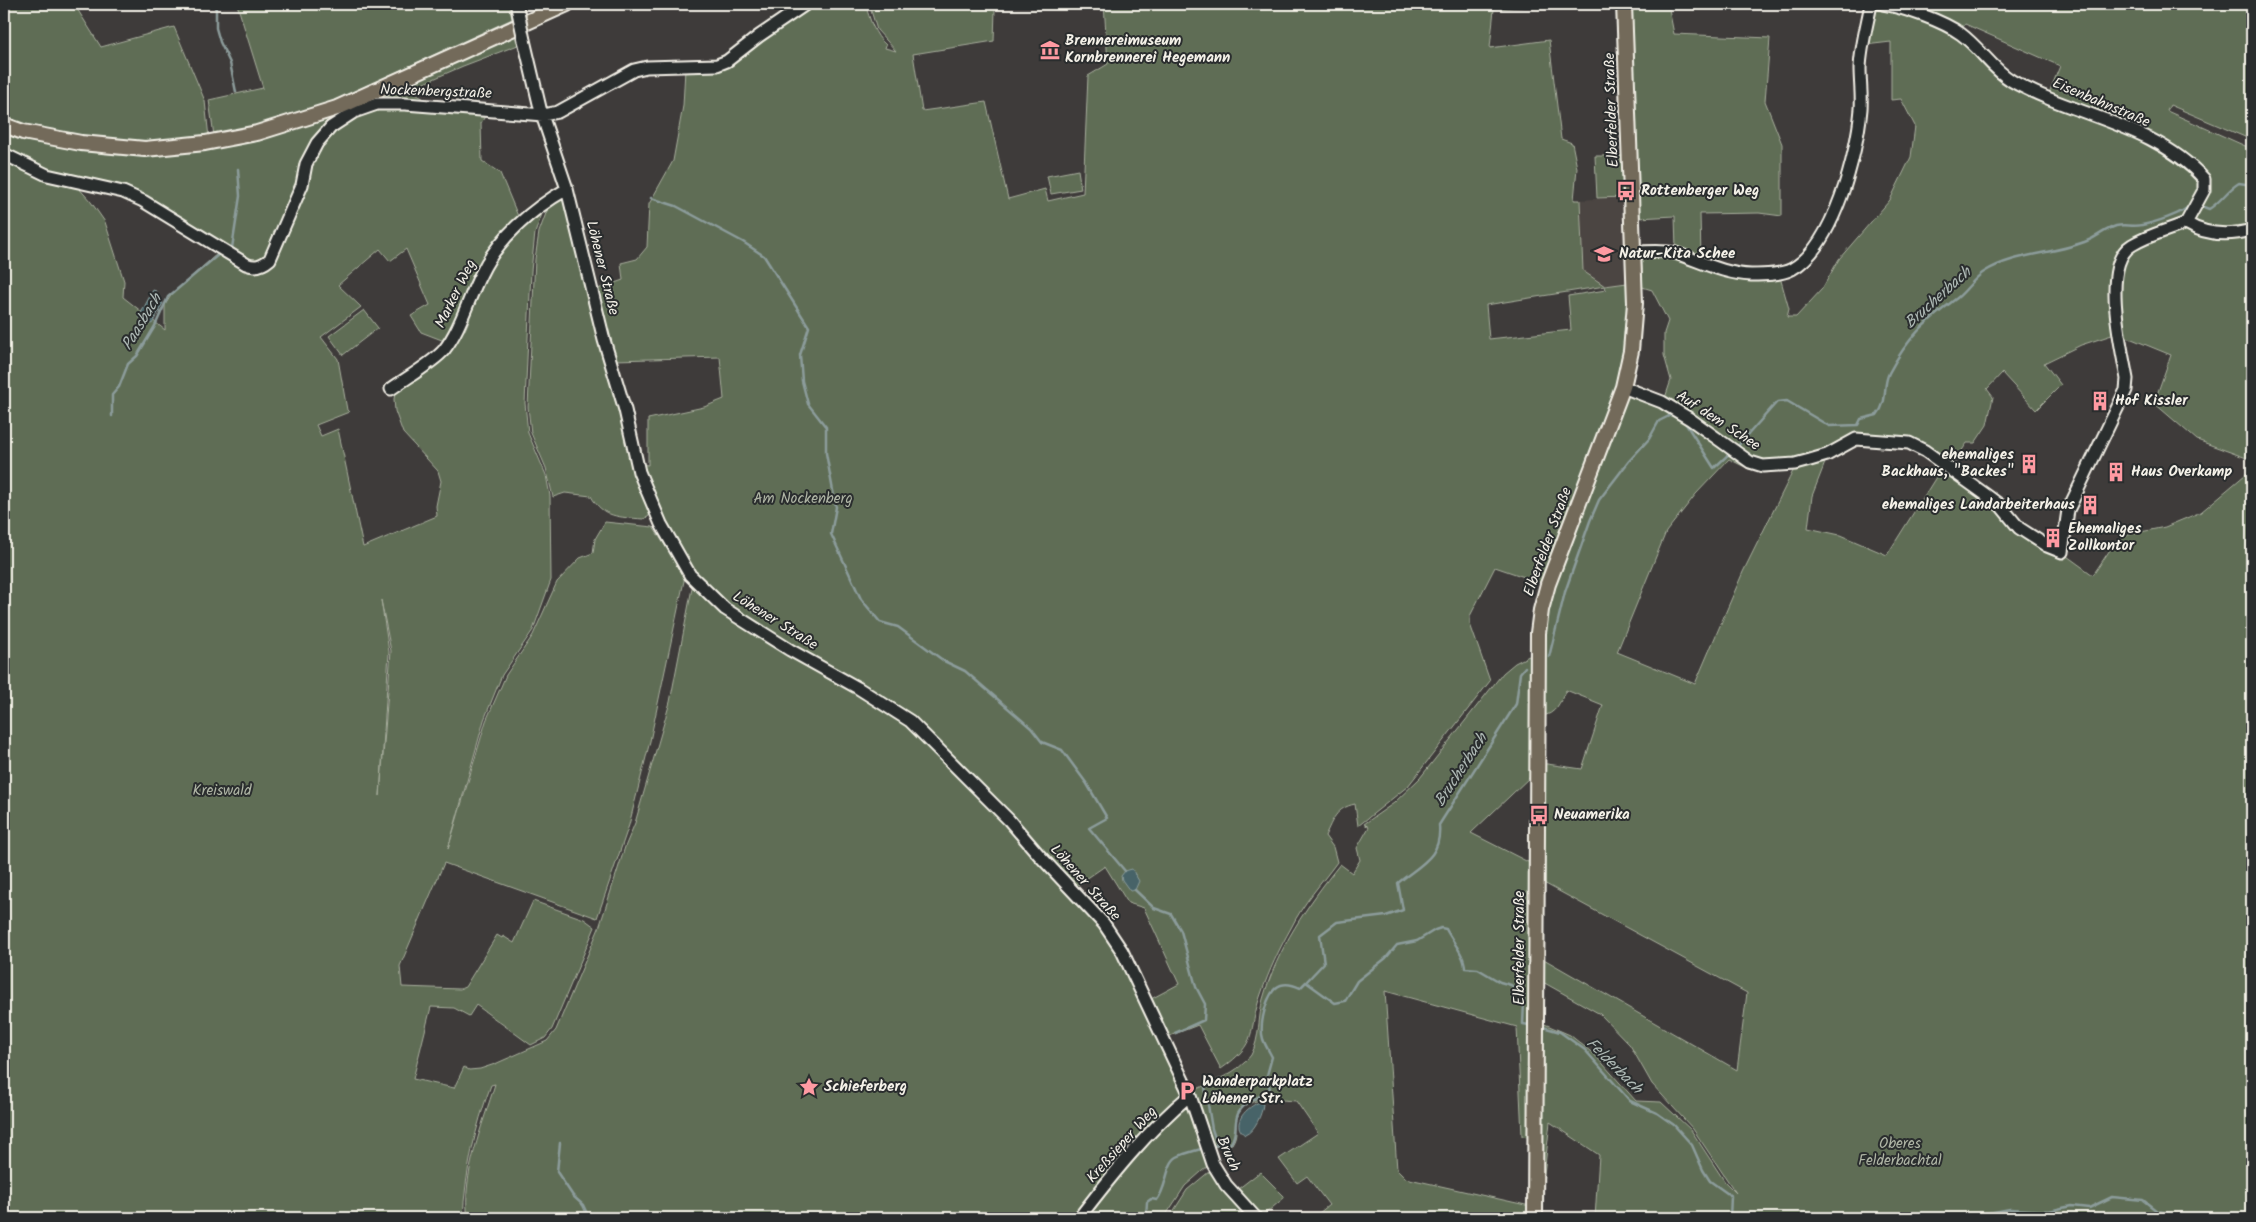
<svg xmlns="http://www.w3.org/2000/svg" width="2256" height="1222" viewBox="0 0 2256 1222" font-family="Kalam,sans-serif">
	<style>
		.built { fill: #4c4542 }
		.green { fill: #5e6d55; stroke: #a9af9e; fill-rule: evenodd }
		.water { fill: #466468; stroke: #8c9c9b }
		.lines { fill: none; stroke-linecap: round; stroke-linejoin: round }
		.stream { stroke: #8c9c9b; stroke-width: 2.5 }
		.minor-casing { stroke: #f4f1e8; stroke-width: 15 }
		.major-casing { stroke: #f4f1e8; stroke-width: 18 }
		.minor { stroke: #2a2d2e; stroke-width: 11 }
		.major { stroke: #736a5a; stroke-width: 14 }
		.minor-bridge-casing { stroke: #f4f1e8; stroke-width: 15; stroke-linecap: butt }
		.minor-bridge { stroke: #2a2d2e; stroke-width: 11 }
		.labels { text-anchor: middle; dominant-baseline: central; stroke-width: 4; stroke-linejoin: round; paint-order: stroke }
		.poi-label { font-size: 15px; font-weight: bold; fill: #f4f1e8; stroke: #2a2d2e; text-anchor: start }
		.street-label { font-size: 15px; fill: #f4f1e8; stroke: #2a2d2e }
		.park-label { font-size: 15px; fill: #b0b6a6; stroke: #2a2d2e }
		.water-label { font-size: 16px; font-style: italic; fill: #aeb9b5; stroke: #2a2d2e }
	</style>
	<rect width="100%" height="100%" fill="#3e3b3a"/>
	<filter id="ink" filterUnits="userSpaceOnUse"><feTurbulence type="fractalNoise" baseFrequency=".02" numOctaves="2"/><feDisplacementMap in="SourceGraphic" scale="10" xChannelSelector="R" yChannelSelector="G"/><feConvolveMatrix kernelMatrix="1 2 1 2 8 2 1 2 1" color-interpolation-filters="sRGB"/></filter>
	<g filter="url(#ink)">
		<!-- built -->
		<path class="built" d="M1625,197L1627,283L1605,286L1583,271L1580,200Z"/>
		<!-- green -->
		<path class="green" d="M4,4H74L101,47L174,27L205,101L209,138L146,143L71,137L4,120Z
			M237,4H509L512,19L320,107L260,127L214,136L209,100L263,88Z
			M810,4H865C870,19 874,35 886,45L885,48L896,51L877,30L869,4H991L995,9L994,41L913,54L922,111L986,102L1008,199L1045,189L1048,201L1083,193L1088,76L1108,64L1104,4H1557L1494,9L1490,48L1549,40L1561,139L1572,143L1577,168L1574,200H1580L1583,271L1605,286L1627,283L1628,328L1619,376L1611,405L1555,542L1542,583L1495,567L1470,616V624L1490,681L1408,786L1358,826L1355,804C1336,808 1333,819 1325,836L1333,847L1337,862C1321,884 1303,903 1291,928C1279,949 1269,971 1261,994C1247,1032 1260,1042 1221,1069L1198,1025L1167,1037L1151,999L1179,984L1144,908L1128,903L1105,866L1073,888L926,731L732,610L692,573L638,464L648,465V419L704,407L724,399L720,357L615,360L595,290L623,280L621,263L637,259L647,247L649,204L673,161L683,106L685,69L709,70ZM1605,286L1606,290L1568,296L1571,330L1489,339L1486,305Z
			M1628,4H1668L1674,34L1770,38L1765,101L1782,144V216L1759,213L1700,214L1701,259L1676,250L1675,216L1638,218Z
			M1894,4H2252V140L2170,105L2167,111L2252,149V229L2212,232L2190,221L2206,191L2192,170L2202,187L2187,217L2120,257L2118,333L2081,345L2044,363L2061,385L2036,410L2002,373L1987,389L1993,397L1987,425L1975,443H1967L1950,468L1930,451L1873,436L1824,453L1783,462L1752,460L1664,401L1671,380L1664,355V333L1668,321L1652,290L1639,286V261L1645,256L1672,257L1780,277L1789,309L1787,317H1796L1822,289L1839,259L1890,200L1911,157L1915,126L1901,99L1891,100V42L1865,45L1873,7L1896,9L1951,31L2001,76L2049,93L2060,66L1965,24L1961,31Z
			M514,34L518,45L463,66L408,90L428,101L402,100L331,123L299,184L269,255L256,264L149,201L63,177L4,150V131L69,147L253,140Z
			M405,106L487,113L481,123L482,161L500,173L520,221L485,263L447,342L421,332L411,316L430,305L406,249L390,261L380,249L338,285L361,307L321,337L338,359L347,410L349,412L316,425L321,436L338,429L363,547L437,516L436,506L441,481L438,471L403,433L395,411L394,399L395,393L404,381L444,353L458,328L465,330L470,318L464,315C484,270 505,232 546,203L535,233L531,271L525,403L528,433L546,475L550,496L551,580L533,630L502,675L484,720L448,849L486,721L506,675L533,635L557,582L580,558L593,553L595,539L605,522L653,527L685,576L650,741L629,825L597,918L444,863L400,966L402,987L460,989L465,987L497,935L502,938L503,936L514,943L533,901L584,919L595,927L552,1029L545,1038L531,1045L476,1005L469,1016L454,1008L431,1007L413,1079L454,1088L464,1067L469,1070L480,1069L495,1064L547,1041L556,1030L599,928L625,847L635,823L670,702L693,583L724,612L743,625L910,724L1007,822L1051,875L1102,926L1136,986L1185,1091L1108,1174L1076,1218H468C461,1176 483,1124 495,1084L491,1085C475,1127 465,1173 463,1218H4V158L46,179L77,186L91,202L105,222L124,281L123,297L165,330V305L172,294L218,253L237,263L239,268L245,272C260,265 264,271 275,255L304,186L309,163L319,144L334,130L355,114L378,107ZM381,600L391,651L380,796L389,652Z
			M1595,156H1623L1625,197L1597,198Z
			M1078,170L1081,189L1051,194L1047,176Z
			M566,198L652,511L648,517L643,519C619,517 603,518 591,496L565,493L553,497L546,468L531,433L528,407L535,259L539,232L551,200Z
			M2184,228L2252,233V460L2197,440L2154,403L2171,355L2122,335C2120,313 2112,268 2130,251C2137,244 2172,233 2184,228Z
			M364,310L378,328L343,355L329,336Z
			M1626,392L1662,404L1758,468L1749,469L1729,459L1696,494L1666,532L1617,652L1695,684L1743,572L1796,465L1828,455L1812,496L1808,528L1840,535L1887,555L1943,466L2093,575L2116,541L2131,534L2165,527L2201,512L2252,469V1218H1595L1599,1155L1550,1122L1543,1183L1539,1185L1540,1022L1570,1035L1595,1055L1636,1101L1661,1102L1691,1130L1725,1182L1736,1193L1693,1129L1652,1084L1630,1045L1600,1014L1541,981L1542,958L1737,1070L1747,993L1542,882L1540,763L1582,769L1603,705L1566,690C1560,702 1556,715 1541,716V668L1548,595Z
			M1531,655V776L1471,833L1530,863L1528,1137L1522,1136L1517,1027L1385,991L1397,1170L1405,1178L1530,1206V1218H1313L1329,1205L1307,1176L1297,1183L1279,1159L1318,1133L1296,1101C1276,1100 1244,1094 1237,1118C1234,1129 1239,1133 1232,1144L1213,1147L1193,1091C1211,1082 1239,1073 1251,1055C1260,1039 1258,1016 1263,999C1277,949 1308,904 1340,864L1352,873L1360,860L1357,848L1369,827L1364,824L1394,803L1420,778L1503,673L1515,663Z
			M1185,1104L1187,1105L1209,1165L1185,1186L1164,1218H1080L1115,1174Z
			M1210,1171L1250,1218H1169L1187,1190Z
			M1260,1172L1285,1197L1260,1218L1238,1189Z"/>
		<!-- water -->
		<path class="water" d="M153,290L156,291L154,298L163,303L152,324L145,322L139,317Z
			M1132,869L1139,881L1135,890L1130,891L1122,880L1121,876L1125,871Z
			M1260,1102L1263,1104C1262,1114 1255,1131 1245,1135C1229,1124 1248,1106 1260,1102Z"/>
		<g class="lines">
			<!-- stream -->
			<path class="stream" d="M213,4L216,9V28L220,42L230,63L236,92
				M238,169L240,196L232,248L241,255
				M651,198L676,206L743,242L764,256L809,327L800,355L802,381L808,404L826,427V453L836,507L831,534L861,599L880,622L898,627L944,661L965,671L1031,728L1042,742L1062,750L1087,784L1107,818L1089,828L1125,871
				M2201,206L2209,209C2221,202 2227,190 2239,183L2252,185
				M112,416V395L119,387L128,364L137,356L155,326L168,297L218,255
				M1684,421L1714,468L1730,453
				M1737,447L1777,402L1787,401L1829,426L1858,425L1861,419L1877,415C1889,400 1882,387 1889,373C1909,335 1925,323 1957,298C1967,290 1974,278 1984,272C2015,252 2056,255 2089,240C2098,236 2106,229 2116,226C2125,224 2133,227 2142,225C2153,223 2183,214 2190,205
				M1549,657L1565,592L1590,521L1599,500L1629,461L1649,439L1659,421L1673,414
				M1135,890L1154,908L1171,914L1181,931L1196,987L1205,1004L1204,1020L1175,1033
				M1306,982L1324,963L1320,935L1337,922L1386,916L1403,910L1398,883C1421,864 1442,857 1439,825L1516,704L1520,673L1525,667
				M1543,1027L1560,1032L1585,1050L1630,1101L1657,1113L1674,1125L1692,1145L1703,1170L1710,1181L1731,1196L1730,1218
				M1205,1087L1212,1129L1217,1144
				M560,1143L557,1172L573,1196L583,1205L589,1218
				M1211,1146L1231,1143C1239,1131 1232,1120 1241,1109C1248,1099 1262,1098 1270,1088L1266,1079L1272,1057C1269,1051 1265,1045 1263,1039C1259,1026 1266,990 1281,985C1288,983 1294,985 1300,988L1306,982L1335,1003L1345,1001L1357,981L1386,958L1397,945L1417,941L1435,930L1441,928L1446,929C1452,941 1465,955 1465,968L1478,969L1500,982L1511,985L1522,995L1524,1002L1523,1024L1529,1025
				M1146,1218L1147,1202L1151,1199L1157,1200C1167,1188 1166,1163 1177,1157C1185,1153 1195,1151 1204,1148
				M1962,1218L2010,1209L2049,1211L2071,1206L2089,1208L2112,1197L2143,1200L2157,1211L2171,1214L2177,1218"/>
			<defs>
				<path id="minor" d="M1883,4C1906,8 1943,21 1961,34C1980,48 1992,69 2012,81C2073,116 2155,124 2204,179V190L2186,223
					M524,40L541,112L567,189L604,340L625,410L639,472L661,524L690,575L725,609L790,650L858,688L910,721L1009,820L1039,855L1104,924L1122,951L1189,1093L1213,1164L1226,1185L1256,1218
					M4,154L47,175L123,192L143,201L246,264C255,268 262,266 270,259L302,185L306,164L317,143L331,127L354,112L377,104H405L543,115L558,112L634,70L647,67L717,65L727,61L759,36L806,4
					M2186,223C2207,236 2229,236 2252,230
					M1633,252C1646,252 1662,250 1675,253C1700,261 1724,274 1751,275C1763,275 1781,275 1792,269C1834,246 1857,154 1861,109C1862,96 1860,81 1860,68C1861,46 1867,25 1871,4
					M1623,387L1662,402L1690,419L1750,462L1763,466L1795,464L1810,460L1827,455L1856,439L1909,443L1925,451L1989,497L2001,506L2019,528L2047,546L2062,552L2068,510L2126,390L2127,379C2122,349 2100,264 2132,245C2148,235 2169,230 2186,223
					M391,389C405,379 434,362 444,350C461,328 468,299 481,274C498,238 532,209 567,189
					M1079,1218C1112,1175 1148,1130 1190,1095"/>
				<path id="major" d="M4,125L23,132L81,143L145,149L205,143L257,133L337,108L567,4
					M1535,1218L1538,633L1541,610L1548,584L1623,387L1631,351L1635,303L1624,4"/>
			</defs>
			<!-- minor casing -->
			<use href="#minor" class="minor-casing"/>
			<!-- major casing -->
			<use href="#major" class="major-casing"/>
			<!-- minor -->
			<use href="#minor" class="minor"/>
			<!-- major -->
			<use href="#major" class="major"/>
			<defs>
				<path id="minor-bridge" d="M517,7L524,40"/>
			</defs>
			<!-- minor-bridge casing -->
			<use href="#minor-bridge" class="minor-bridge-casing"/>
			<!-- minor-bridge -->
			<use href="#minor-bridge" class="minor-bridge"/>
		</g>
	</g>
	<!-- icons -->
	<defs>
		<symbol id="museum-bare" viewBox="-9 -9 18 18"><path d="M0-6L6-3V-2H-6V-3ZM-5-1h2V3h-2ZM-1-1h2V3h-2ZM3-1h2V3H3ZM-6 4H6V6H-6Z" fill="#ff9aa2" stroke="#2a2d2e" stroke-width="2.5" paint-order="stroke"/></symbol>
		<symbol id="bus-bare" viewBox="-9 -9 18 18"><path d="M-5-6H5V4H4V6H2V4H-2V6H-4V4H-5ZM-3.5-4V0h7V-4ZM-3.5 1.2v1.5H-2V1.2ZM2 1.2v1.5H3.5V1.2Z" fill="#ff9aa2" stroke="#2a2d2e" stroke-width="2.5" paint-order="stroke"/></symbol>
		<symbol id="school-bare" viewBox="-9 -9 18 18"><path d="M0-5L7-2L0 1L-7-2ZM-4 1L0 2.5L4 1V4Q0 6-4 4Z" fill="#ff9aa2" stroke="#2a2d2e" stroke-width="2.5" paint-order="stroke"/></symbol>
		<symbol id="building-bare" viewBox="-9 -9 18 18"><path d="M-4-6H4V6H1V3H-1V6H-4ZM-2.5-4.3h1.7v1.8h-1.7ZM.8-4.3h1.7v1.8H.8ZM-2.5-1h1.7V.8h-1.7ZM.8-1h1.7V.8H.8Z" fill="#ff9aa2" stroke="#2a2d2e" stroke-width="2.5" paint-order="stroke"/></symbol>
		<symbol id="sight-bare" viewBox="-9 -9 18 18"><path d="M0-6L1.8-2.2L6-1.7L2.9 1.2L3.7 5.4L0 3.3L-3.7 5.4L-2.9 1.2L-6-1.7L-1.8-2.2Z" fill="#ff9aa2" stroke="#2a2d2e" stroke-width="2.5" paint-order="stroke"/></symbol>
		<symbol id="parking-bare" viewBox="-9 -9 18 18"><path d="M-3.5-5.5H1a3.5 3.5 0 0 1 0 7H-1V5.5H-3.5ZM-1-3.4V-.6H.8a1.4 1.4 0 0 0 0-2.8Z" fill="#ff9aa2" stroke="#2a2d2e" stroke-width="2.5" paint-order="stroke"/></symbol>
	</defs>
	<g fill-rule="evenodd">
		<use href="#museum-bare" x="1036" y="36" width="28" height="28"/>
		<use href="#bus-bare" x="1612" y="177" width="28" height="28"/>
		<use href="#school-bare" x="1590" y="240" width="28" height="28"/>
		<use href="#building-bare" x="2086" y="387" width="28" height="28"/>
		<use href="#building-bare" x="2015" y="450" width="28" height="28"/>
		<use href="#building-bare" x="2102" y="458" width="28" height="28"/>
		<use href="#building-bare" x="2076" y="491" width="28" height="28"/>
		<use href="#building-bare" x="2039" y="524" width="28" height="28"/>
		<use href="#bus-bare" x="1525" y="801" width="28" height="28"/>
		<use href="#sight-bare" x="795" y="1073" width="28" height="28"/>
		<use href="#parking-bare" x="1173" y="1077" width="28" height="28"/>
	</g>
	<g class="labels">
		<!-- poi labels -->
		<g class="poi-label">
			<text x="1065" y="41">Brennereimuseum<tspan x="1065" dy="17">Kornbrennerei Hegemann</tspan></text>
			<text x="1641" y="191">Rottenberger Weg</text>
			<text x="1619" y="254">Natur-Kita Schee</text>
			<text x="2115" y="401">Hof Kissler</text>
			<text x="2014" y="455" text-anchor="end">ehemaliges<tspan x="2014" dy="17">Backhaus, "Backes"</tspan></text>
			<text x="2131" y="472">Haus Overkamp</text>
			<text x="2075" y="505" text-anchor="end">ehemaliges Landarbeiterhaus</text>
			<text x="2068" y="529">Ehemaliges<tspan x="2068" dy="17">Zollkontor</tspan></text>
			<text x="1554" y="815">Neuamerika</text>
			<text x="1202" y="1082">Wanderparkplatz<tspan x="1202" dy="17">Löhener Str.</tspan></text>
			<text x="824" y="1087">Schieferberg</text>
		</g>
		<!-- street labels -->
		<g class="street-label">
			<text transform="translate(436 92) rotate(2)">Nockenbergstraße</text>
			<text transform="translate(2101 103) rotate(23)">Eisenbahnstraße</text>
			<text transform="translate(1612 110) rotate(-92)">Elberfelder Straße</text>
			<text transform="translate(602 268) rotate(76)">Löhener Straße</text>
			<text transform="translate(456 294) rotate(-64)">Marker Weg</text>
			<text transform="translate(1718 421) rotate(33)">Auf dem Schee</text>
			<text transform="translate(1548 542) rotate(-70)">Elberfelder Straße</text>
			<text transform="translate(775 621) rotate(32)">Löhener Straße</text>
			<text transform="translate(1085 883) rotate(48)">Löhener Straße</text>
			<text transform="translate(1520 948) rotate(-90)">Elberfelder Straße</text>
			<text transform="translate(1122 1145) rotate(-48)">Kreßsieper Weg</text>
			<text transform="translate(1228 1154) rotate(66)">Bruch</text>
		</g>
		<!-- park labels -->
		<g class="park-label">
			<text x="803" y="499">Am Nockenberg</text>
			<text x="222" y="791">Kreiswald</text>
			<text x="1900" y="1144">Oberes<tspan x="1900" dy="17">Felderbachtal</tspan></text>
		</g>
		<!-- water labels -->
		<g class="water-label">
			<text transform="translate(1938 298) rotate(-42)">Brucherbach</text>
			<text transform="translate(142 322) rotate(-59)">Paasbach</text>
			<text transform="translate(1461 770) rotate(-57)">Brucherbach</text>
			<text transform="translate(1614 1066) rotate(45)">Felderbach</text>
		</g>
	</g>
	<!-- margin -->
	<rect width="2256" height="1222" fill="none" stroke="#2a2d2e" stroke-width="20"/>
	<rect x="10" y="10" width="2236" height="1202" fill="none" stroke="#f4f1e8" stroke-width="2" filter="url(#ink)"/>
</svg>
